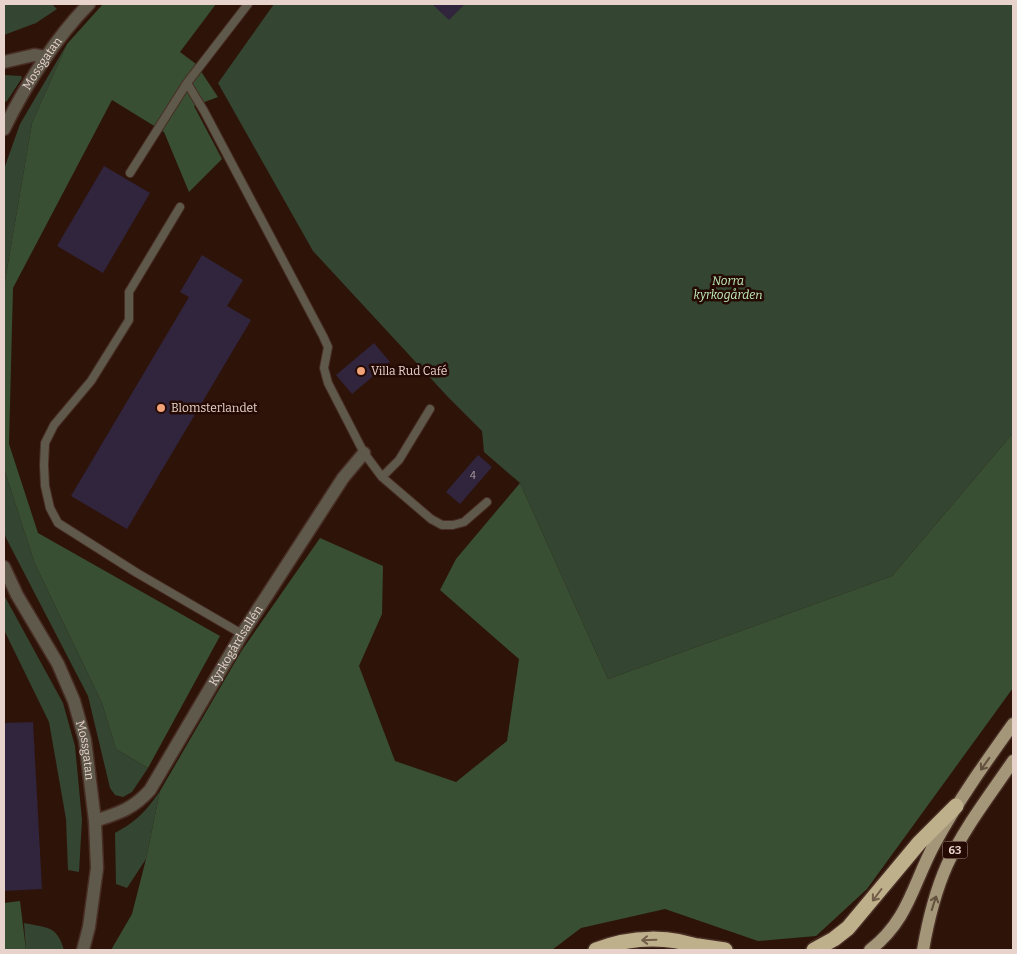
<svg xmlns="http://www.w3.org/2000/svg" width="1017" height="954" viewBox="0 0 1017 954" font-family="Bitter,serif">
	<style>
		.green { fill: #344531 }
		.forest { fill: #384f34 }
		.building { fill: #31243d }
		.lines { fill: none; stroke-linecap: round; stroke-linejoin: round }
		.service-casing { stroke: #482e24; stroke-width: 10 }
		.minor-casing { stroke: #482e24; stroke-width: 15 }
		.tertiary-casing { stroke: #482e24; stroke-width: 15 }
		.primary-casing { stroke: #482e24; stroke-width: 15 }
		.motorway-casing { stroke: #482e24; stroke-width: 18 }
		.service { stroke: #5f594b; stroke-width: 8 }
		.minor { stroke: #5f594b; stroke-width: 12 }
		.tertiary { stroke: #5f594b; stroke-width: 12 }
		.primary { stroke: #a49779; stroke-width: 12 }
		.motorway { stroke: #bfb08c; stroke-width: 15 }
		.oneway { stroke: #64503e }
		.oneway2 { stroke: #725d48 }
		.poi-dot { fill: #f0a279; stroke: #240a03; stroke-width: 2 }
		.labels { text-anchor: middle; dominant-baseline: central; stroke-width: 5; stroke-linejoin: round; paint-order: stroke }
		.number-label { font-size: 10px; fill: #baa7a8 }
		.shield { fill: #240a03; stroke: #ac9790; stroke-width: 1 }
		.shield-label { font-size: 11px; font-weight: bold; fill: #e7d3cc }
		.street-label { font-size: 12px; fill: #e7d3cc; stroke: #240a03 }
		.park-label { font-size: 12px; font-style: italic; fill: #c2eebb; stroke: #240a03 }
		.poi-label { font-size: 12px; fill: #e7d3cc; stroke: #240a03; text-anchor: start }
	</style>
	<rect width="100%" height="100%" fill="#2e1309"/>
	<!-- green -->
	<path class="green" d="M4,4H52L57,9L36,23L4,35Z
		M274,4H1013V433L892,576L608,679L520,483L484,452L482,431L448,397L313,251L218,83Z
		M67,44L32,123L4,287V169L20,124Z
		M4,75L21,76L22,78L7,101L4,102Z
		M4,469L35,564L102,703L116,749L148,768L132,792L123,797L115,795L110,788L88,696L6,538L4,531Z
		M4,595L63,703L75,746L82,820L79,872L68,870L66,819L49,722L4,630Z
		M160,791L146,859L127,888L116,884L115,833C137,821 146,811 160,791Z
		M24,923C47,928 57,925 64,950H26Z"/>
	<!-- forest -->
	<path class="forest" d="M103,4H216L180,52L196,64L218,97L194,106L222,159L189,192L164,132L112,100L13,288L9,444L38,533L220,636L148,768L116,749L102,703L35,564L4,469V287L32,123L67,44Z
		M1013,433V688L867,889L816,936L758,941L665,909L581,928L552,950H111L132,914L146,859L160,791L242,650L320,538L383,566L382,614L359,666L395,761L456,782L507,741L519,659L440,590L456,559L520,483L608,679L892,576Z
		M20,901L26,950H4V903Z"/>
	<!-- building -->
	<path class="building" d="M432,4H465L449,20Z
		M104,166L150,193L103,273L57,246Z
		M202,255L243,280L227,306L251,320L127,529L71,496L189,297L180,292Z
		M374,343L390,362L352,394L336,375Z
		M478,455L492,467L460,504L446,492Z
		M33,722L42,889L4,891V723Z"/>
	<g class="lines">
		<defs>
			<path id="service" d="M248,4L187,83L204,111L323,336L328,347L324,368L328,383L364,453L382,477L431,519L442,525H453L464,522L487,502
				M130,173L187,83
				M180,207L129,292V320L91,381L54,425L45,443L44,465L45,486L50,508L58,523L137,573L242,634
				M382,477L399,460L430,409"/>
			<g id="minor">
				<path d="M4,62L34,55L46,57"/>
				<path id="s1" d="M95,821C119,813 133,809 150,790L242,634L343,478L364,453"/>
			</g>
			<g id="tertiary">
				<path id="s2" d="M4,129C25,86 56,37 89,4"/>
				<path id="s3" d="M4,567L17,595L58,664L74,701L85,740L95,821L97,868L89,927L83,950"/>
			</g>
			<path id="primary" d="M870,950C909,920 913,883 935,843C958,801 985,763 1013,724
				M923,950C928,921 935,892 947,865C964,828 990,795 1013,761"/>
			<path id="motorway" d="M698,946L725,950
				M596,950C631,936 672,935 706,950
				M814,950L834,939L848,928L919,843L956,806"/>
		</defs>
		<!-- service casing -->
		<use href="#service" class="service-casing"/>
		<!-- minor casing -->
		<use href="#minor" class="minor-casing"/>
		<!-- tertiary casing -->
		<use href="#tertiary" class="tertiary-casing"/>
		<!-- primary casing -->
		<use href="#primary" class="primary-casing"/>
		<!-- motorway casing -->
		<use href="#motorway" class="motorway-casing"/>
		<!-- service -->
		<use href="#service" class="service"/>
		<!-- minor -->
		<use href="#minor" class="minor"/>
		<!-- tertiary -->
		<use href="#tertiary" class="tertiary"/>
		<!-- primary -->
		<use href="#primary" class="primary"/>
		<!-- motorway -->
		<use href="#motorway" class="motorway"/>
	</g>
	<!-- one-way arrows -->
	<defs><path id="oneway-shaft" d="M-6 0H5M1.5-3L5.5 0L1.5 3" fill="none" stroke-width="1.6" stroke-linecap="round" stroke-linejoin="round" transform="scale(1.25)"/></defs>
	<g class="oneway">
		<use href="#oneway-shaft" transform="translate(985 764) rotate(125)"/>
		<use href="#oneway-shaft" transform="translate(934 903) rotate(-72)"/>
	</g>
	<g class="oneway2">
		<use href="#oneway-shaft" transform="translate(877 895) rotate(127)"/>
		<use href="#oneway-shaft" transform="translate(649 940) rotate(178)"/>
	</g>
	<!-- markers -->
	<g class="poi-dot">
		<circle cx="361" cy="371" r="5"/>
		<circle cx="161" cy="408" r="5"/>
	</g>
	<g class="labels">
		<!-- number labels -->
		<g class="number-label">
			<text x="473" y="476">4</text>
		</g>
		<!-- shield labels -->
		<rect class="shield" x="942.5" y="841.5" width="25" height="17" rx="4"/>
		<g class="shield-label">
			<text x="955" y="850">63</text>
		</g>
		<!-- street labels -->
		<g class="street-label">
			<text stroke="none"><textPath href="#s2" startOffset="76">Mossgatan</textPath></text>
			<text stroke="none"><textPath href="#s1" startOffset="232">Kyrkogårdsallén</textPath></text>
			<text stroke="none"><textPath href="#s3" startOffset="202">Mossgatan</textPath></text>
		</g>
		<!-- park labels -->
		<g class="park-label">
			<text x="728" y="281">Norra<tspan x="728" dy="14">kyrkogården</tspan></text>
		</g>
		<!-- poi labels -->
		<g class="poi-label">
			<text x="371" y="371">Villa Rud Café</text>
			<text x="171" y="408">Blomsterlandet</text>
		</g>
	</g>
	<!-- border -->
	<rect width="1017" height="954" fill="none" stroke="#e7d3cc" stroke-width="10"/>
</svg>
